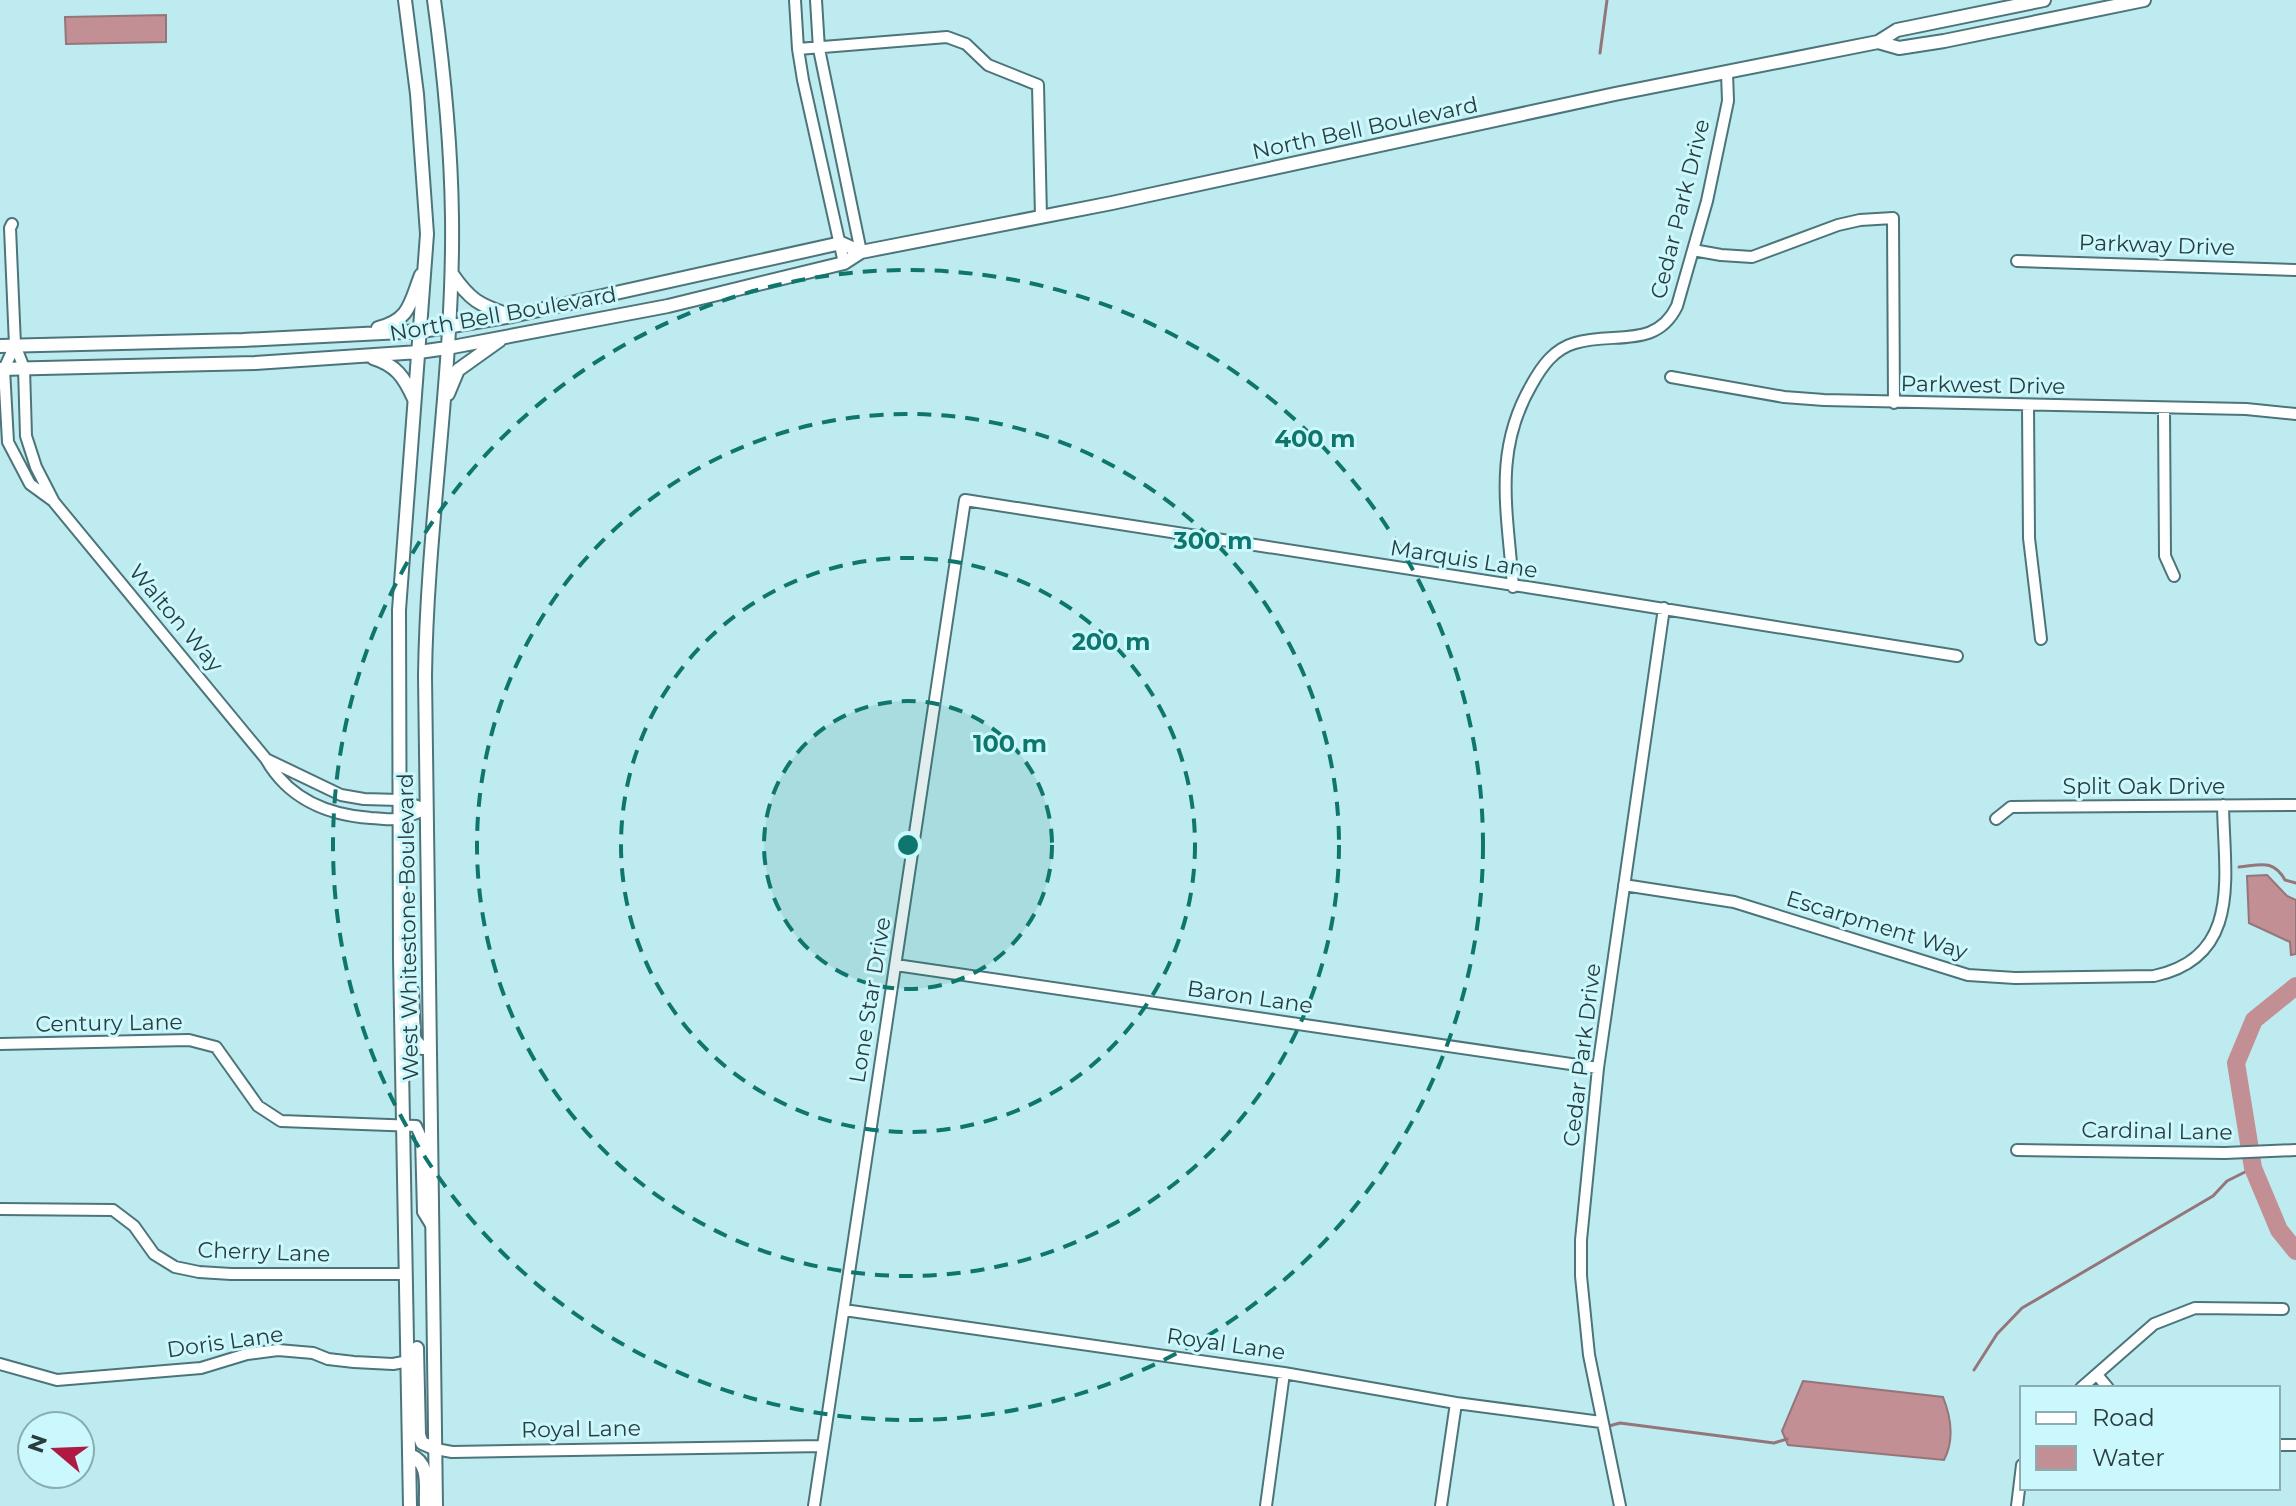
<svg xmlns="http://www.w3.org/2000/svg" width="2296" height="1506" viewBox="0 0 2296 1506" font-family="Montserrat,sans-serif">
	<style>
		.water { fill: #c18f94; stroke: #94767a; stroke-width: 2 }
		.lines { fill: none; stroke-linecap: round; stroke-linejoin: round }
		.stream { stroke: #94767a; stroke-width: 3 }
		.river { stroke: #c18f94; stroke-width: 18 }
		.minor-casing { stroke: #4b757a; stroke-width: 14 }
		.major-casing { stroke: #4b757a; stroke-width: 16 }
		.minor { stroke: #fff; stroke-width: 10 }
		.major { stroke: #fff; stroke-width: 12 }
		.ring { fill: none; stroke: #0f766e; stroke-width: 4; stroke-dasharray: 14 10 }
		.labels { text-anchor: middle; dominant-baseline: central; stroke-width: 6; stroke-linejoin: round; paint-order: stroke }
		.street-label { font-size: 22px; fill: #2a3c3e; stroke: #cbf8fd }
		.centre { fill: #0f766e; stroke: #cbf8fd; stroke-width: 4 }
		.ring-label { font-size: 24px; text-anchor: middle; font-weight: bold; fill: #0f766e; stroke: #cbf8fd; stroke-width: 6; stroke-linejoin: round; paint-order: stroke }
	</style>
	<rect width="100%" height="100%" fill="#beebf0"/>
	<!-- water -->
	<path class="water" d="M166,15V42L66,44L65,17Z
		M2267,875L2287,896L2296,900V954L2291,955L2290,942L2249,923L2247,876Z
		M1803,1381L1943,1397C1951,1417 1955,1439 1944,1460L1788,1445L1782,1431Z"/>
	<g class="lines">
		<!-- stream -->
		<path class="stream" d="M1600,53L1607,0
			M2239,867C2261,865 2273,859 2285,880L2296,883
			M1974,1370L1997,1334L2022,1308L2213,1196L2227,1181L2253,1168
			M1609,1426L1620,1423L1774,1443L1787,1439"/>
		<!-- river -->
		<path class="river" d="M2296,986L2254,1020L2236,1063L2253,1168L2279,1230L2296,1251"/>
		<defs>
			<path id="minor" d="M795,0L798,49L803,80L844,263
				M816,0L819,49L861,252
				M798,49L947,37L966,44L988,65L1038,85L1041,217
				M12,224L10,228L15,345L24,368L26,436L36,467L54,502L266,759C288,798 327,815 371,818C381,818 393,821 402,818C410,816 418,812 426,810
				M1693,250L1721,255L1752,257L1838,225L1860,220L1893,218L1894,403
				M2017,261L2296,270
				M15,345L4,369L8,442L30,484L52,500
				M1671,377L1784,397L1824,400L2246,409L2296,414
				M2028,406L2029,538L2041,639
				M2164,409L2165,556L2174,576
				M1513,587C1508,513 1492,452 1532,384C1542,366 1554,349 1575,343C1613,331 1656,350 1677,306L1707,201L1728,101L1727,73
				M268,760L341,795L364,799L399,800L426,809
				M1996,819L2011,807L2296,805
				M1624,885L1734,902L1968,975L2015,978L2154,976C2243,957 2224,875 2223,805
				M896,965L1598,1068
				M0,1044L189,1040L216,1047L258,1106L281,1121L416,1126L421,1137L423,1212L431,1225
				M2017,1150L2225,1153L2296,1150
				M0,1209L113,1210L134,1226L154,1254L175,1267L199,1272L231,1274H406
				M844,1310L1284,1373L1456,1403L1601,1422
				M0,1364L57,1380L201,1368L247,1354L278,1350L313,1353L328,1359L354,1362L393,1364L409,1361
				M2098,1376L2108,1388
				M2081,1388L2154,1324L2195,1308L2283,1309
				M2278,1445H2296
				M436,1449L452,1452L823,1446
				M814,1506L965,500C1295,552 1627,601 1957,656
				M1266,1506L1284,1373
				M1441,1506L1456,1403
				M1620,1506L1589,1355L1581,1276V1240L1598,1068L1664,608
				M2017,1506L2022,1465"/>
			<path id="major" d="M405,0L417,94L427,234L399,610L400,958L410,1506
				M434,0C444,72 451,144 452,217C454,370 427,523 425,676L436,1506
				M1878,42L1899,48L1944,41L2144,0
				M452,274C470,300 479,305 509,315
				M378,328C410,320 410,303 421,275
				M0,346L243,340L422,331L512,316L841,243L861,252
				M373,358C396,365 404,377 414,399
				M0,369L255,363L419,352L447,348L668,306L844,263L861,252L1112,203L1615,94L1878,42L1897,30L2044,0
				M448,394L458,370L500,340
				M404,973L412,991L414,1039L422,1048H430
				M417,1348L419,1435L422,1443L436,1449
				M410,1455C431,1463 425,1487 426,1506"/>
		</defs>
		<!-- minor casing -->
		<use href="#minor" class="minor-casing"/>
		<!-- major casing -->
		<use href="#major" class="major-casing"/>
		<!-- minor -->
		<use href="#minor" class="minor"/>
		<!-- major -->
		<use href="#major" class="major"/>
	</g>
	<!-- distance rings -->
	<circle cx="908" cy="845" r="144" fill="#0f766e" fill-opacity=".12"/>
	<g class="ring">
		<circle cx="908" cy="845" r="144"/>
		<circle cx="908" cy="845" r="287"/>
		<circle cx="908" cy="845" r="431"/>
		<circle cx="908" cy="845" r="575"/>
	</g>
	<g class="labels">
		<!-- street labels -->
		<g class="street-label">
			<text transform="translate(1365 128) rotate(-12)">North Bell Boulevard</text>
			<text transform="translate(1680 209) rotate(-76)">Cedar Park Drive</text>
			<text transform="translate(2157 245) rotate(2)">Parkway Drive</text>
			<text transform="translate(503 314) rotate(-10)">North Bell Boulevard</text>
			<text transform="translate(1983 385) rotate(1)">Parkwest Drive</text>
			<text transform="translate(1464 559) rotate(9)">Marquis Lane</text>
			<text transform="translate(176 618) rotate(50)">Walton Way</text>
			<text x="2144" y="786">Split Oak Drive</text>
			<text transform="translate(1877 925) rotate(17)">Escarpment Way</text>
			<text transform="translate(408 927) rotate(-91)">West Whitestone Boulevard</text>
			<text transform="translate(1250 997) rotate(8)">Baron Lane</text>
			<text transform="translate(870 1000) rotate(-81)">Lone Star Drive</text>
			<text transform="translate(109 1023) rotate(-1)">Century Lane</text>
			<text transform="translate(1582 1055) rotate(-83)">Cedar Park Drive</text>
			<text transform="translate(2157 1131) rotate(1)">Cardinal Lane</text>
			<text transform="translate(264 1252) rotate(2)">Cherry Lane</text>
			<text transform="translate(225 1342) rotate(-8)">Doris Lane</text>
			<text transform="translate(1226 1344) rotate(8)">Royal Lane</text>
			<text transform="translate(581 1429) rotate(-1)">Royal Lane</text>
		</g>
	</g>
	<circle cx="908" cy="845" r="12" class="centre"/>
	<g class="ring-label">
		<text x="1315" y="447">400 m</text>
		<text x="1213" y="549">300 m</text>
		<text x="1111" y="650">200 m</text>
		<text x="1010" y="752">100 m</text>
	</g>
	<!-- legend -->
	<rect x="2020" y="1386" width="260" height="104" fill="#cbf8fd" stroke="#8badb1" stroke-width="2"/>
	<rect x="2036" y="1412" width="40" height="12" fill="#ffffff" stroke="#8badb1" stroke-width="2"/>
	<text x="2092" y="1426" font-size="24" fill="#2a3c3e">Road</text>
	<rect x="2036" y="1446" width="40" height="24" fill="#c18f94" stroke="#8badb1" stroke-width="2"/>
	<text x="2092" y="1466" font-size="24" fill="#2a3c3e">Water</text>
	<!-- north arrow -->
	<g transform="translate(56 1450) rotate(289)"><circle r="38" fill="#cbf8fd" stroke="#8badb1" stroke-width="2"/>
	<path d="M0-6L14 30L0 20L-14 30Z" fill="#ae1a43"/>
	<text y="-12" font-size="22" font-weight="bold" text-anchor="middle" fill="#2a3c3e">N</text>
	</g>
</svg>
